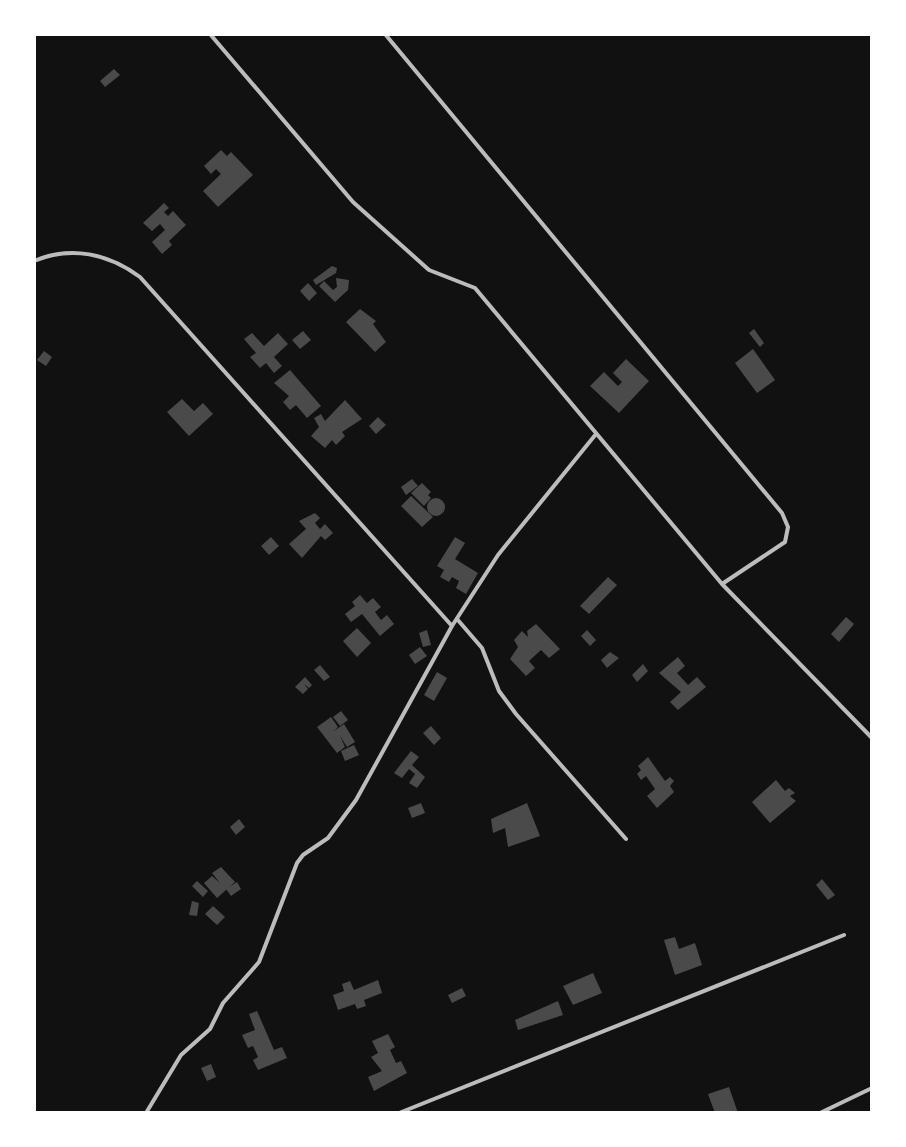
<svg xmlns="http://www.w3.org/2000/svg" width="906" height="1147" viewBox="0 0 906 1147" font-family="'Varela Round',sans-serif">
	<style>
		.building { fill: #4a4a4a }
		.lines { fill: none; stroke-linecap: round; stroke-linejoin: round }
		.minor { stroke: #bcbcbc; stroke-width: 4 }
	</style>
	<rect width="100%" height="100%" fill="#111"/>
	<!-- building -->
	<path class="building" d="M114,69L120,75L105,87L100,81Z
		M221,150L227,156L231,152L253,175L218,207L203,191L221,174L216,169L211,174L204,166Z
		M164,203L169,208L164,212L168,216L173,211L186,225L169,241L172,245L162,254L152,242L165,230L160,224L152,231L143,223Z
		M332,266L337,268L336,273L316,285L313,280Z
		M336,278L349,280L348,290L335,302L319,286L324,281L333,290L337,287Z
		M308,283L317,293L309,301L300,291Z
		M360,309L376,321L373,324L386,342L375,352L346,322Z
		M754,329L764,343L760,347L749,333Z
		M303,331L311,340L300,349L292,340Z
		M252,333L264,346L278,333L288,344L274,357L282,366L274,373L266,363L260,368L250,357L256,353L244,339Z
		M753,349L775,380L757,393L735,363Z
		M44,351L52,357L46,366L37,360Z
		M626,359L649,381L619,413L590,386L604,372L618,386L622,382L613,373Z
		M290,370L321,406L307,418L296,405L290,410L283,402L289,396L274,383Z
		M182,399L194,411L203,403L213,414L189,436L167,412Z
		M345,400L362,419L342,432L345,436L336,445L332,440L325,448L311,436L319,427L314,418L321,414L325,421Z
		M378,417L386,425L376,434L369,426Z
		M412,479L418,486L406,495L401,487Z
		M422,483L431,492L428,495L431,498L424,506L411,493Z
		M411,496L433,517L422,527L401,506Z
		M427 507a9 9 0 1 1 18 0a9 9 0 1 1-18 0Z
		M315,513L320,518L315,523L320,529L325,524L333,533L325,540L321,536L302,558L289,544L306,529L299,521Z
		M271,537L279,546L269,555L261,546Z
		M455,537L465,543L455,559L478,573L466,594L456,588L459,581L452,577L449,582L440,577L444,570L437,566Z
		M608,577L617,585L589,614L580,606Z
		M360,595L367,603L373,598L381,607L375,612L381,620L387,615L394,624L380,636L362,614L351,622L345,614L355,606L352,602Z
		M846,617L854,624L839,642L831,634Z
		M536,624L560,649L549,658L541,650L529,661L535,668L526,676L510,659L518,647L514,640L522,631L528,637L527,631Z
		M357,628L371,643L357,657L343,641Z
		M427,630L431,645L423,647L419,633Z
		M587,630L596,640L590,646L581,636Z
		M420,647L427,656L415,664L409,655Z
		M610,652L619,658L607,668L601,660Z
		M678,657L685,666L677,673L688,685L697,677L706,687L678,710L670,702L681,692L659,673Z
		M643,664L648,671L637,682L632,675Z
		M320,665L330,677L324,681L314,670Z
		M437,672L447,678L434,701L424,695Z
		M305,677L312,685L309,688L304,684L308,689L303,694L295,687Z
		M341,711L348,720L340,726L333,717Z
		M331,717L338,727L334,731L344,724L355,742L347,747L340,736L345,747L337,753L317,727Z
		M431,726L441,738L434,745L423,733Z
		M354,745L359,755L345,761L341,751Z
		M411,751L419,757L412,765L425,777L417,788L409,783L415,774L409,769L402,778L394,773Z
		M648,757L665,781L670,777L674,781L670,786L674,792L657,808L647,796L655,789L646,776L641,780L637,774L641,770L638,766Z
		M776,780L785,791L789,788L795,793L790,796L796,801L770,823L752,802Z
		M421,803L425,813L412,818L408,808Z
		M527,803L540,836L508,847L505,828L493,833L491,819Z
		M239,819L245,827L236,835L230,827Z
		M221,867L235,882L217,898L204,883L212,876L220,883L212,873Z
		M822,879L835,895L828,900L816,885Z
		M197,881L208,891L203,897L192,886Z
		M237,882L241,889L231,896L226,889Z
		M192,901L199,903L197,916L189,915Z
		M213,906L225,917L217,925L205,914Z
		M675,937L679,949L695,943L702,965L675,975L664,940Z
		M593,973L602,993L573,1005L563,986Z
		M378,980L382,993L364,1000L366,1006L357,1009L355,1004L338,1010L333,995L344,991L342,984L350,981L354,990Z
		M462,988L466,996L452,1003L448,995Z
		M558,1001L563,1015L518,1030L515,1020Z
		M257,1011L274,1050L282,1047L287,1058L258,1070L253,1060L258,1057L253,1046L248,1048L242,1035L255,1030L249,1014Z
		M388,1034L395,1047L390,1050L396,1063L401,1061L407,1073L374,1091L368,1077L382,1071L371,1057L378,1053L372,1041Z
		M211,1064L216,1077L207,1081L201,1068Z
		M729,1087L738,1113H715L708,1094Z"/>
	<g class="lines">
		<!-- minor -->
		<path class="minor" d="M210,34L353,202L429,270L475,288L722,584L872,738
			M385,34L782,513L788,527L785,542L722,584
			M34,261C71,245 109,254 140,277L452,626
			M457,619L482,648L499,691L516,714L626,839
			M146,1113L181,1055L210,1029L223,1003L259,962L297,863L303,855L328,838L356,800L452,626L498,555L596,434
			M399,1113L844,935
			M820,1113L872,1088"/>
	</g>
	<!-- border -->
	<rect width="906" height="1147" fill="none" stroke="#ffffff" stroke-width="72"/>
</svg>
